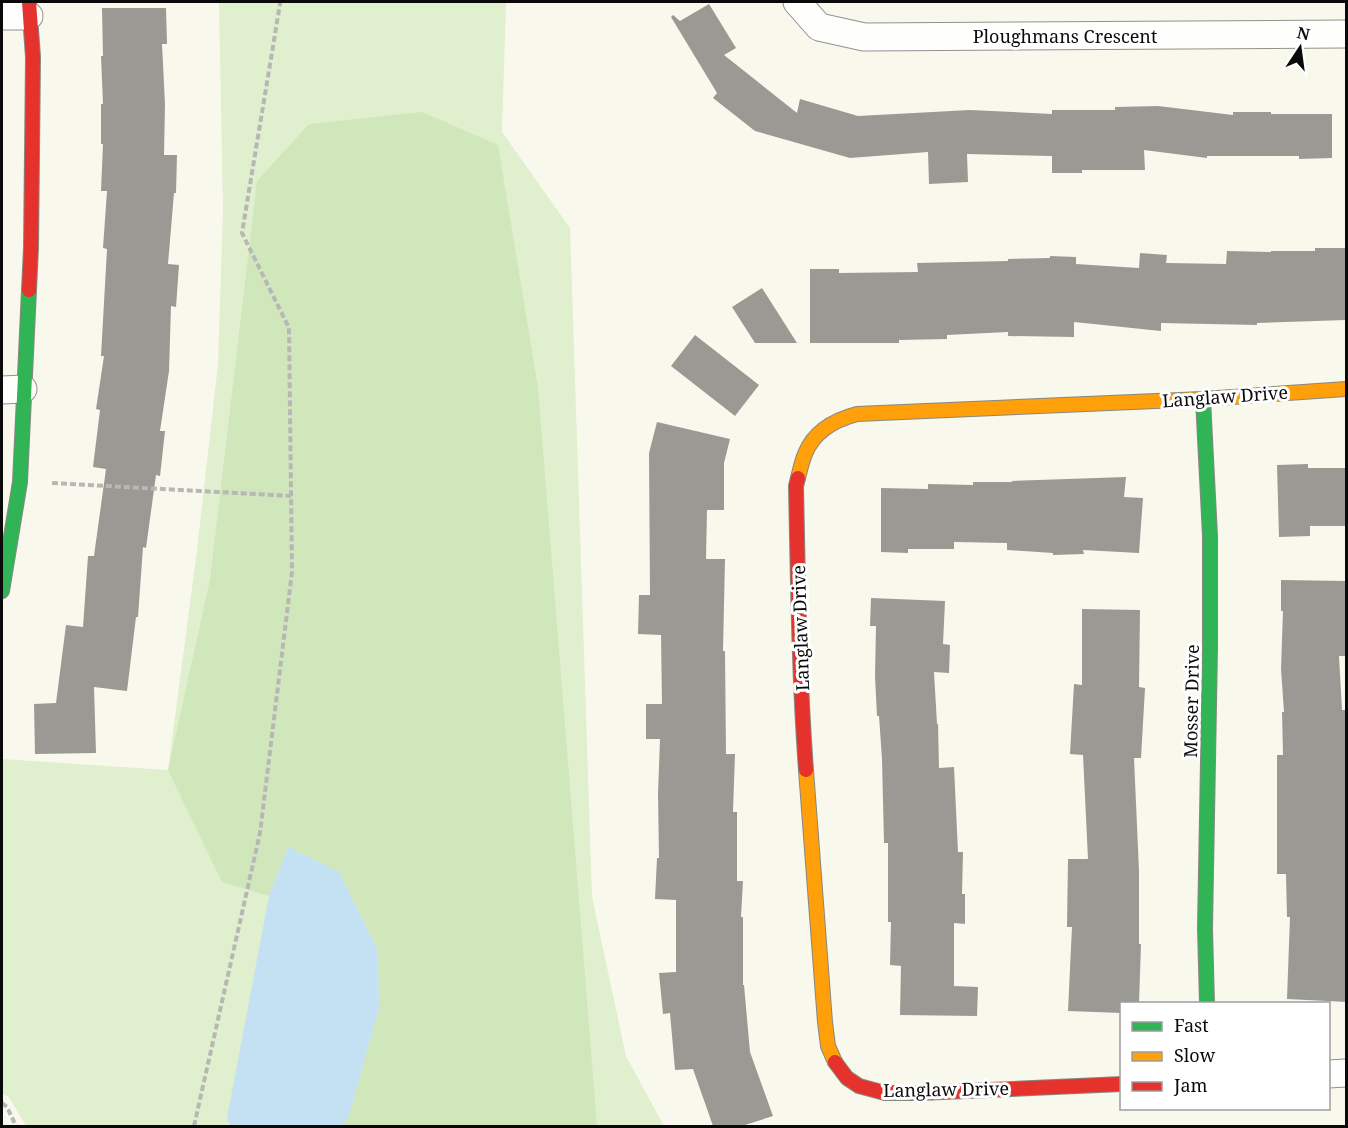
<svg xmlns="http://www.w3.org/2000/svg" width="1348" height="1128" viewBox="0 0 1348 1128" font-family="'Noto Serif',serif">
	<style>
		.green { fill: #e0efcd }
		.forest { fill: #d0e6bb }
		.water { fill: #c4e1f3 }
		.building { fill: #9b9994 }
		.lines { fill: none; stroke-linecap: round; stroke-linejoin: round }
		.street-casing { stroke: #92918c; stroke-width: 29 }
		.fast-casing { stroke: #888883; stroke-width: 16 }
		.slow-casing { stroke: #888883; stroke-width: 16 }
		.jam-casing { stroke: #888883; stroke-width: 16 }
		.path { stroke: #b7b7b5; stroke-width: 4; stroke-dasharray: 6 3; stroke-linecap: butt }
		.street { stroke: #fefefc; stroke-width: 27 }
		.fast { stroke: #30b455; stroke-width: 14 }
		.slow { stroke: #ff9f0a; stroke-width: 14 }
		.jam { stroke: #e5322d; stroke-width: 14 }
		.labels { text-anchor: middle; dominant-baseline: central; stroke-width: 6; stroke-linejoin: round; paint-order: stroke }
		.street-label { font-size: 18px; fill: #0a0a0a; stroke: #fff }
	</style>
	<rect width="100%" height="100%" fill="#f9f8ed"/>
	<!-- green -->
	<path class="green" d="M219,2H506L502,132L570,228L592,897L626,1056L664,1126H26L9,1097L2,1093V759L168,770L197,550L218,364L223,210Z"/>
	<!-- forest -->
	<path class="forest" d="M422,112L498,145L538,388L597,1126H341L348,1119L379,1008L378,949L339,872L288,847L269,896L222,882L168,770L210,580L257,181L309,124Z"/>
	<!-- water -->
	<path class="water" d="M288,847L339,872L378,950L379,1008L348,1119L341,1126H230L227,1118L269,896Z"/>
	<!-- building -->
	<path class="building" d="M709,4L736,48L724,55L797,113L800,99L858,116L970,110L1052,114V110H1115V107L1158,106L1233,115V112H1271V114H1332V158L1299,159V156H1207V158L1144,150L1145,170H1082V173H1052V156L967,154L968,182L929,184L928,152L850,158L755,131L713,98L717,93L671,17L673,15L680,21Z
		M102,8H166L167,44H162L165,104L164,155H177L176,193H174L168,264L179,265L176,307L171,306L169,371L160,431H165L160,476L156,475L146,548L143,547L138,617H136L127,691L94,687L96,753L35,754L34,704L56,703L66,625L83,627L88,556H94L106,469L93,467L100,410L96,409L104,356H101L107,249L103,248L107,191H101L103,144H101V104H103L101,56H103Z
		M1315,248H1346V320L1257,323V325L1161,323V331L1074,322V337L1008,336V332L947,335V339L899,340V343H810V269H839V273L918,272L917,263L1008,261V259L1050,258V256L1076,257V264L1139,268L1140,253L1167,255L1166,263L1226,264L1227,251L1271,252V251H1315Z
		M762,288L797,343H755L732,307Z
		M695,335L759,385L735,416L671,366Z
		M657,422L730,439L724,463V510H707L706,559H725L723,651H725L726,754H735L733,812H737V881H743L741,917H743V985H744L750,1052L773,1116L742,1126H713L693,1069L675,1070L670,1013L663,1014L659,973L676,972V900L655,899L657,858H659L658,794L660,739H646V704H662L661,635L638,634L639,595H650L649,453Z
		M1308,464V468H1347V526H1310V536L1279,537L1277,465Z
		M1126,477L1124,497L1143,498L1139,553L1083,550L1084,554L1053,555V553L1007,550V543L954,542V549H908V553L881,552V488L928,489V484L973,485V482H1012V481Z
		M1281,580L1347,581V656H1339L1342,710H1345L1347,755V1002L1287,999L1290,917H1287L1286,874H1277V755H1283L1282,712H1284L1281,669L1283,611H1281Z
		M871,598L945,601L943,644L950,645L949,673L934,672L937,724H938L939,768L954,767L958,852H963L962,894H965V924L954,923V986L978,987L977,1016L900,1015L901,966L890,965L891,922H888V843H884L882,759L879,716H877L875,676L876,626H870Z
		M1082,609L1140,610L1139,687L1145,688L1141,758H1134L1139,871V944H1141L1139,1004H1122V1013L1068,1011L1072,927H1067L1068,859H1088L1083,755L1070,754L1074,684L1082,685Z"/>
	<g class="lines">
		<defs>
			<path id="street" d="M797,2L819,27L864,37L1346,34
				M2,16H29
				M2,390L23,389
				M1328,1074L1346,1073"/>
			<path id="fast" d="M1203,399L1210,536V649L1205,928L1207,1004
				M2,591L20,482L29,290"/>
			<path id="slow" d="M798,478C800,470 802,461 805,454C814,431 834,420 857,414L1203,399L1346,389
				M806,770L825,1022L828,1046L835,1062"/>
			<path id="jam" d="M29,2L33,57L31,248L29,290
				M798,478L796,486C798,581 799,676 806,770
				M835,1062L847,1078L859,1086L885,1093H920L1122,1084"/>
		</defs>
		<!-- street casing -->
		<use href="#street" class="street-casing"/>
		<!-- fast casing -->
		<use href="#fast" class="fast-casing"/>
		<!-- slow casing -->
		<use href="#slow" class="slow-casing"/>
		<!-- jam casing -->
		<use href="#jam" class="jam-casing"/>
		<!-- path -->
		<path class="path" d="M52,483L291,496
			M2,1103L7,1107L16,1126
			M194,1126L260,833L292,572L289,328L242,233L280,4V2
			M852,1126V1125"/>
		<!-- street -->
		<use href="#street" class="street"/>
		<!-- fast -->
		<use href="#fast" class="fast"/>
		<!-- slow -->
		<use href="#slow" class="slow"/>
		<!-- jam -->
		<use href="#jam" class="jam"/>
	</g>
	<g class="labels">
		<!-- street labels -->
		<g class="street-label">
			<text x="1065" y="36">Ploughmans Crescent</text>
			<text transform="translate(1225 396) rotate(-4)">Langlaw Drive</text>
			<text transform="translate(800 628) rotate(-92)">Langlaw Drive</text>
			<text transform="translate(1191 701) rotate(-89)">Mosser Drive</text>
			<text transform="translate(946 1089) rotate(-1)">Langlaw Drive</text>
		</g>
	</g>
	<!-- border -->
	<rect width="1348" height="1128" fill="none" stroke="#0a0a0a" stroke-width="6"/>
	<!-- legend -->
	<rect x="1120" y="1002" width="210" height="108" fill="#ffffff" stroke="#9d9d9d" stroke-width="1.5"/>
	<rect x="1132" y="1022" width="30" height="9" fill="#30b455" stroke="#9d9d9d" stroke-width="1.5"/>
	<text x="1174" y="1032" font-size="18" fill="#0a0a0a">Fast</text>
	<rect x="1132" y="1052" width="30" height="9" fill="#ff9f0a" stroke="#9d9d9d" stroke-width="1.5"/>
	<text x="1174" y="1062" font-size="18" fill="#0a0a0a">Slow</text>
	<rect x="1132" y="1082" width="30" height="9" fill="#e5322d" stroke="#9d9d9d" stroke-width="1.5"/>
	<text x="1174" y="1092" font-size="18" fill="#0a0a0a">Jam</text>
	<!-- north arrow -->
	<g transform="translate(1300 48) rotate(13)" stroke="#ffffff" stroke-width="4.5" paint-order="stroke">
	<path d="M0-4.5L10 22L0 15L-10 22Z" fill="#0a0a0a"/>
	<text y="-9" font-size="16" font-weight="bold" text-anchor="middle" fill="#0a0a0a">N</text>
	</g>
</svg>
